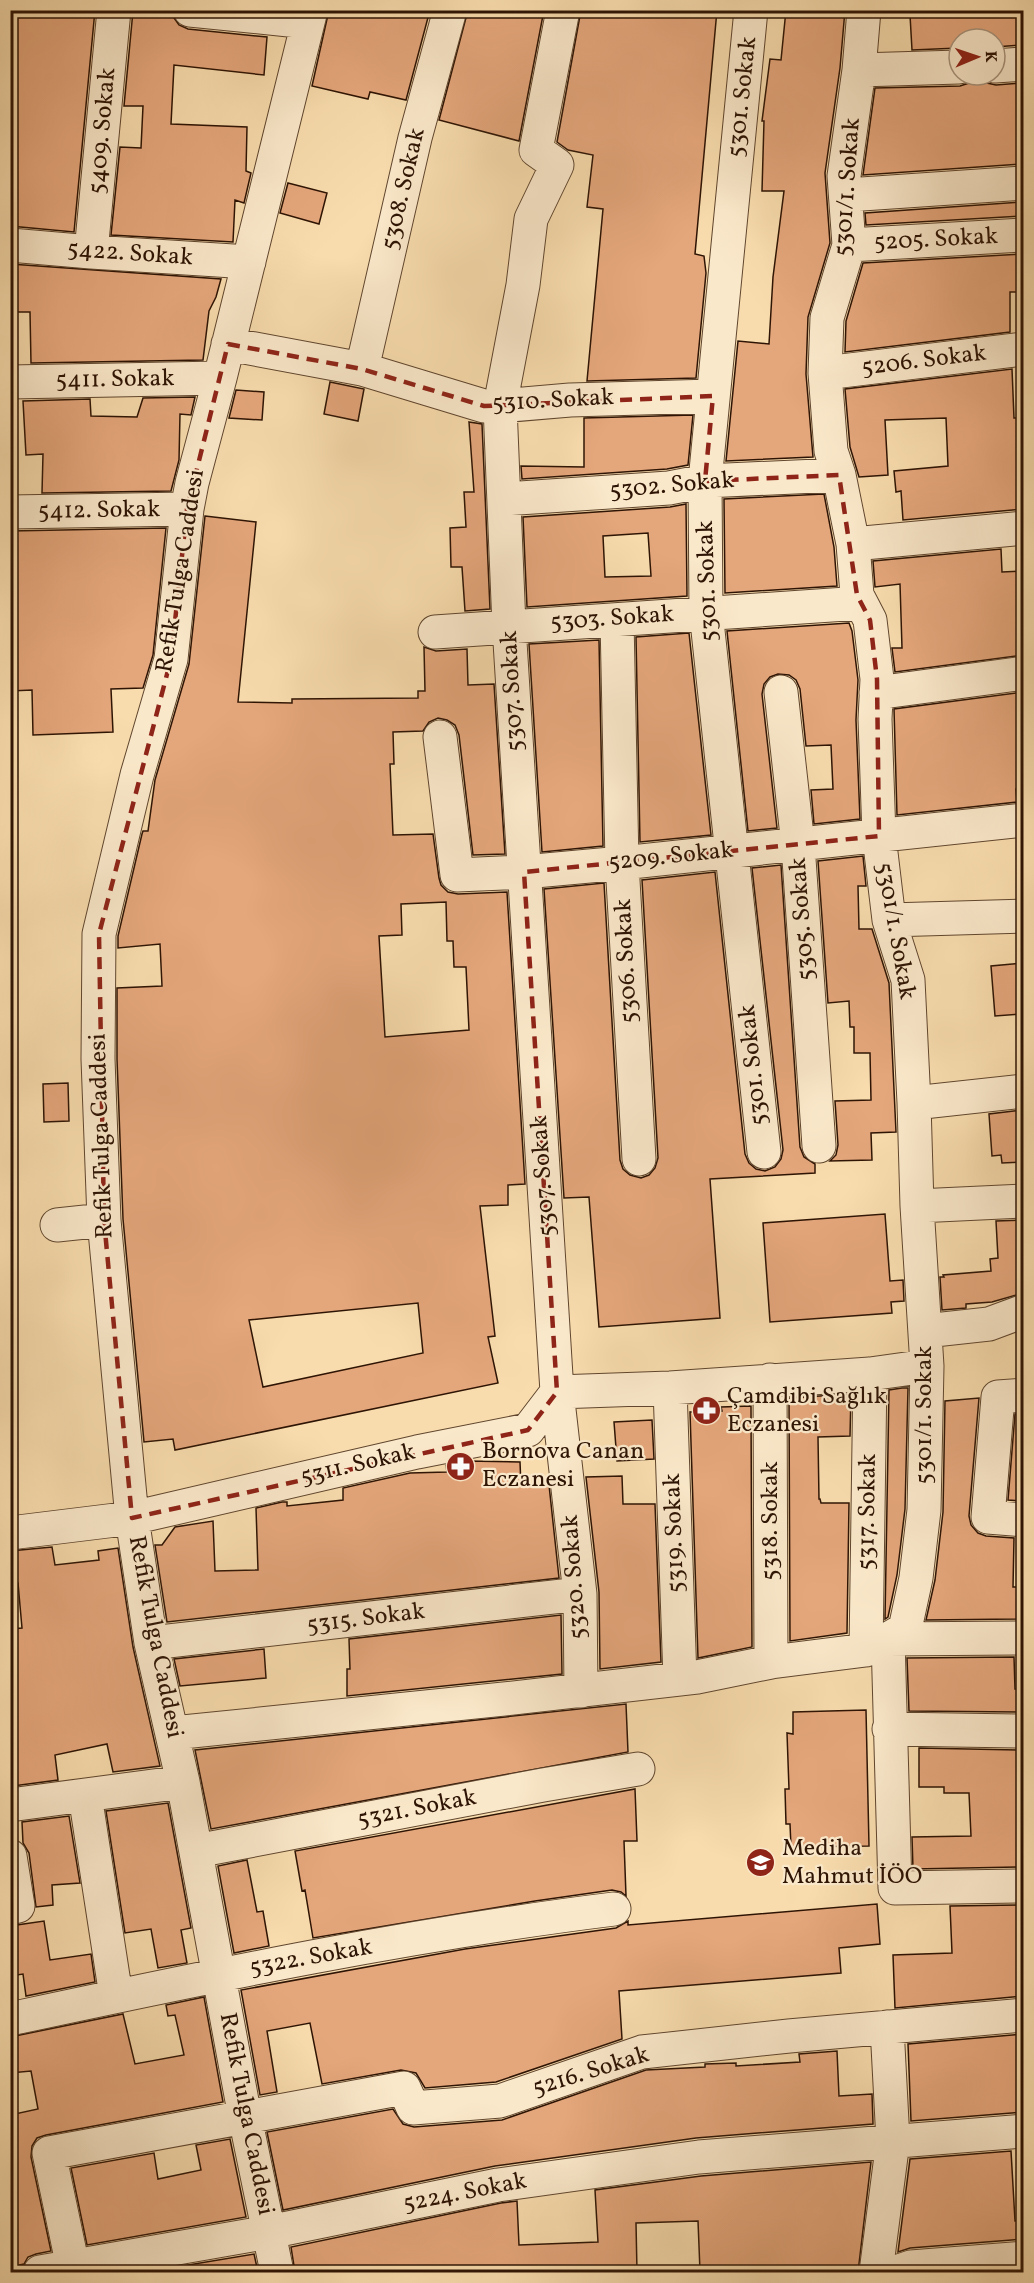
<svg xmlns="http://www.w3.org/2000/svg" width="1034" height="2283" viewBox="0 0 1034 2283" font-family="Vollkorn,serif">
	<style>
		.building { fill: #e4a67b; stroke: #2e1404; stroke-width: 1.5; fill-rule: evenodd }
		.lines { fill: none; stroke-linecap: round; stroke-linejoin: round }
		.minor-casing { stroke: #60462e; stroke-width: 35 }
		.minor { stroke: #fae8ca; stroke-width: 33 }
		.marked { fill: none; stroke: #8f2418; stroke-width: 4.5; stroke-dasharray: 12 8; stroke-linejoin: round }
		.labels { text-anchor: middle; dominant-baseline: central; stroke-width: 4.5; stroke-linejoin: round; paint-order: stroke }
		.street-label { font-size: 24px; fill: #2e1404; stroke: #fae8ca }
		.poi-label { font-size: 24px; fill: #2e1404; stroke: #fae8ca; text-anchor: start }
	</style>
	<rect width="100%" height="100%" fill="#f8dcad"/>
	<filter id="stains"><feTurbulence type="fractalNoise" baseFrequency=".00333" numOctaves="4"/><feColorMatrix values="0 0 0 0 .2 0 0 0 0 .09 0 0 0 0 .02 0 0 0 .5 -.17"/></filter>
	<radialGradient id="worn" r=".72"><stop offset=".6" stop-color="#630" stop-opacity="0"/><stop offset="1" stop-color="#630" stop-opacity=".3"/></radialGradient>
	<!-- building -->
	<path class="building" d="M10,10H95L74,232L10,226Z
		M329,10H430L406,100L370,92L368,99L312,86Z
		M468,10H499L518,16L520,10H544L519,141L439,120Z
		M581,10H717L695,254L704,256L706,273L696,378L587,381L603,209L587,207L593,155L568,150L557,142Z
		M786,10H845L840,68L825,173L830,243L808,317L806,374L813,457L726,461L738,341L769,344L773,277L784,191H762L764,121H762L770,59L781,60Z
		M944,10H1022V45L995,47V39H959V48L912,50L910,15L944,14Z
		M133,11L172,15L179,25L188,29L267,37L264,75L174,65L171,124L247,127L246,171L251,173L244,203L235,200L233,242L111,235L120,147L141,148L143,106H124Z
		M976,75H979L987,83L996,85L1022,83L1023,164L863,175L875,88L960,86L969,83Z
		M288,183L327,193L319,224L280,213Z
		M1023,202V216L866,225L865,213Z
		M1023,254V292H1010V332L845,352L846,321L863,263Z
		M10,264L221,279L216,297L209,311L203,360L31,363L30,312H10Z
		M1012,369L1014,418H1023V509L903,520L901,491L896,492L894,471L948,466L946,418L885,420L888,475L859,477L850,447L845,389Z
		M330,382L364,389L358,421L324,414Z
		M236,390L264,392L262,420L229,418Z
		M195,397L191,415L180,414L179,460L171,491L42,493L43,454L26,455L23,401L90,399L91,416L137,417L143,398Z
		M693,415L688,465L667,469L522,479L521,466L584,467V418Z
		M469,422L482,424L490,609L465,611L462,567H451L450,528L466,527L464,492H474Z
		M824,494L834,547L837,586L725,593L724,499Z
		M686,504L687,596L527,607L523,517L670,507ZM648,533L651,576L605,577L603,536Z
		M205,516L256,522L238,702L292,703V699L418,698V691H425L424,647L436,651L467,649L468,685L494,684L505,854L473,855L459,735L455,725L447,720L438,718L429,722L423,731L393,732L394,764H390L393,835L433,834L439,878L441,885L448,892L458,894L507,892L525,1184L508,1185V1205L480,1206L495,1336L488,1337L498,1383L175,1450L173,1439L144,1442L123,1219L117,1059V988L162,986L160,944L118,948V936L142,834L143,831H148L155,780L189,664ZM446,902L447,941H453L454,967H466L469,1030L385,1037L379,936L402,935L401,904ZM418,1303L423,1353L263,1387L249,1320Z
		M166,528L153,655L143,688L111,689L113,732L33,735L32,690L10,691V531Z
		M1001,549L1002,572L1023,571V655L895,672L892,648H902L900,584L875,587L873,561Z
		M849,623L852,631L858,680L856,720L860,819L814,824L811,790L833,789L831,745L806,746L800,689L796,680L789,675L778,674L770,677L764,684L762,694L777,828L748,831L727,631Z
		M689,633L711,835L640,842L636,637Z
		M599,640L603,846L542,852L529,644Z
		M1023,692V785H1022V789H1016L1017,802L897,815L894,709Z
		M863,856L866,886H858L859,929H872L889,983L896,1132L871,1133L872,1160L830,1161L836,1155L838,1145L835,1101L871,1100L870,1053H854V1027H850L849,1001L828,1003L818,861Z
		M781,865L800,1147L804,1157L815,1164V1173L710,1179L720,1318L599,1327L589,1197L564,1198L544,889L604,883L620,1160L623,1169L630,1175L641,1178L649,1175L655,1168L658,1158L642,880L715,872L745,1154L749,1163L756,1169L765,1171L775,1167L781,1159L783,1150L752,868Z
		M1023,963V1014L995,1016L991,966Z
		M68,1083L69,1121L44,1122L43,1084Z
		M1023,1110V1162L1002,1163L1001,1155L992,1156L989,1114Z
		M885,1214L890,1281L903,1280L904,1301L891,1302L892,1313L770,1322L763,1223Z
		M1023,1220V1245H1021L1023,1293L992,1302L966,1304V1308L942,1310L940,1277H944L943,1275L991,1271L990,1259L998,1258L996,1221Z
		M902,1388H908L905,1509L897,1575L888,1617L885,1619L889,1390Z
		M851,1394L850,1436L818,1437L819,1499H820L821,1503H849L847,1633L790,1641L789,1398Z
		M979,1398L969,1516L971,1525L978,1533L986,1536L1014,1538L1013,1587H1018L1019,1619L926,1620L935,1580L943,1512L945,1401Z
		M751,1406L752,1647L698,1658L690,1412L722,1411L721,1407Z
		M1015,1414H1023V1501L1008,1500Z
		M652,1420L654,1459L617,1461L614,1422Z
		M466,1461L520,1462L521,1486L549,1485L559,1578L167,1622L155,1545H162L175,1527L213,1521L215,1571L258,1570L256,1508L282,1502H287V1506L343,1500V1488L410,1473L447,1472L446,1465Z
		M622,1476L623,1504H655L661,1662L600,1669L599,1592L586,1477Z
		M52,1547L55,1565L99,1560L98,1551L118,1548L133,1647L160,1766L113,1772L107,1744L55,1755L58,1780L13,1786L10,1758V1708H15L12,1675H16L11,1629L22,1628L18,1583L10,1584V1551Z
		M561,1615L562,1674L347,1696V1669H350L349,1639Z
		M264,1649L266,1678L180,1686L174,1659Z
		M1014,1657L1015,1689H1021V1712L909,1711L907,1658Z
		M626,1704L628,1752L211,1829L195,1750Z
		M866,1710L869,1846L791,1847L790,1824H786L785,1789H789L787,1733L793,1734V1712Z
		M919,1748L1023,1750V1867L913,1869L912,1837L971,1836L969,1793H944V1787H919Z
		M635,1789L637,1841H624L626,1896L621,1892L612,1890L535,1901L313,1938L305,1890L302,1891L295,1851Z
		M168,1803L191,1928L181,1930L187,1963L158,1968L151,1929L125,1933L106,1811Z
		M69,1816L80,1883L52,1885L53,1905L36,1907L29,1853L23,1843L22,1822Z
		M247,1860L257,1912L263,1911L269,1946L234,1953L218,1866Z
		M877,1904L880,1944L839,1948L841,1973L619,1991L622,2039L496,2082L425,2088L416,2073L401,2070L322,2084L310,2023L267,2031L277,2092L260,2095L241,1990L465,1949L616,1928L628,1921V1925Z
		M1023,1905V1996L895,2008L893,1955L952,1953L950,1906Z
		M44,1921L50,1960L91,1954L95,1982L26,1996L23,1974L10,1976V1926Z
		M204,1997L223,2102L46,2135L37,2138L32,2146L31,2157L51,2251L36,2254L28,2257L24,2264L10,2267V2115L38,2109L31,2071L10,2073V2037L123,2014L135,2064L184,2055L175,2015L168,2016L166,2005Z
		M1023,2034V2112L911,2121L908,2044Z
		M837,2051L839,2096L872,2094L873,2124L696,2138L495,2166L283,2210L267,2132L393,2109L403,2124L414,2127L502,2120L646,2070L705,2067V2064L736,2063V2066L800,2062L799,2054Z
		M230,2139L246,2217L87,2245L71,2168L154,2153L158,2179L201,2170L196,2145Z
		M1011,2151L1015,2221L1023,2220V2239L910,2248L898,2252L910,2159Z
		M871,2162L858,2272H814V2268L780,2270L779,2266L700,2271L698,2221L636,2223L637,2272H295L291,2247L501,2203L517,2201L519,2245L598,2242L595,2190L701,2176Z
		M254,2254L258,2272H146Z"/>
	<g class="lines">
		<defs>
			<path id="minor" d="M190,10L308,22
				M563,10L536,150L557,165L531,219L523,285L500,406L509,626L557,1392L580,1594L581,1691
				M751,10L705,481L706,612L764,1152
				M864,10L859,70L844,176L849,245L827,318L825,373L831,451L839,475L853,544L857,595L870,620L877,679L875,719L879,836L889,920L908,980L914,1103L917,1206L927,1366L924,1510L916,1578L905,1629L888,1639L895,1888L1024,1886
				M995,66L1024,64
				M859,70L959,67
				M847,195L1024,183
				M10,245L91,252L249,262
				M849,245L1024,235
				M91,252L114,10
				M228,344L362,369L484,406H500L570,400L713,396
				M362,369L415,138L450,10
				M825,373L1024,349
				M10,382L220,378
				M505,499L669,488L705,481L839,475
				M10,512L187,509
				M853,544L1024,528
				M617,620L622,863L639,1159
				M435,632L861,603
				M781,692L798,845L819,1146
				M876,693L1024,673
				M440,737L457,875L524,872L622,863L1024,820
				M889,920L1024,916
				M914,1103L1024,1091
				M917,1206L1024,1201
				M57,1225L104,1220
				M925,1331L989,1324L1024,1311
				M770,1380L771,1662
				M670,1388L680,1679
				M1024,1395L998,1397L988,1517L1024,1520
				M10,1533L132,1518L417,1452L528,1430L557,1392L670,1388L870,1374L927,1366
				M151,1643L580,1594
				M866,1650L870,1374
				M889,1729L1024,1731
				M173,1733L504,1699L697,1677L771,1662L866,1650L888,1639L1024,1638
				M10,1805L85,1795
				M196,1851L543,1785L638,1769
				M10,1856L18,1906L10,1908
				M116,1996L85,1795L183,1782
				M10,2019C210,1976 411,1934 614,1909
				M73,2267L49,2153L404,2088L413,2108L500,2101L642,2052L789,2036L1024,2015
				M40,2272L269,2232L498,2185L699,2157L1024,2131
				M277,2272L245,2117L183,1782L151,1643L132,1518L104,1220L98,1059L99,934L137,775L171,659L187,509L192,483L220,378L311,10
				M876,2272L893,2141L887,2027
				M896,2272L911,2267L1024,2258"/>
		</defs>
		<!-- minor casing -->
		<use href="#minor" class="minor-casing"/>
		<!-- minor -->
		<use href="#minor" class="minor"/>
	</g>
	<!-- marked area -->
	<path class="marked" d="M228,344L362,369L484,406L713,396L705,481L839,475L857,595L870,620L877,679L879,836L524,872L557,1392L528,1430L132,1518L104,1220L99,934L171,659L187,509Z"/>
	<!-- icons -->
	<defs>
		<symbol id="pharmacy-disc" viewBox="-11 -11 22 22"><circle r="9.5" fill="#8f2418" stroke="#fae8ca"/><path d="M-2-6h4v4h4v4h-4v4h-4v-4h-4v-4h4Z" fill="#fff"/></symbol>
		<symbol id="school-disc" viewBox="-11 -11 22 22"><circle r="9.5" fill="#8f2418" stroke="#fae8ca"/><path d="M0-5L7-2L0 1L-7-2ZM-4 1L0 2.5L4 1V4Q0 6-4 4Z" fill="#fff"/></symbol>
	</defs>
	<g fill-rule="evenodd">
		<use href="#pharmacy-disc" x="690" y="1394" width="33" height="33"/>
		<use href="#pharmacy-disc" x="444" y="1450" width="33" height="33"/>
		<use href="#school-disc" x="744" y="1846" width="33" height="33"/>
	</g>
	<g class="labels">
		<!-- street labels -->
		<g class="street-label">
			<text transform="translate(743 97) rotate(-84)">5301. Sokak</text>
			<text transform="translate(103 131) rotate(-85)">5409. Sokak</text>
			<text transform="translate(848 187) rotate(-86)">5301/1. Sokak</text>
			<text transform="translate(404 189) rotate(-77)">5308. Sokak</text>
			<text transform="translate(936 240) rotate(-3)">5205. Sokak</text>
			<text transform="translate(130 254) rotate(4)">5422. Sokak</text>
			<text transform="translate(924 361) rotate(-7)">5206. Sokak</text>
			<text transform="translate(115 380) rotate(-1)">5411. Sokak</text>
			<text transform="translate(553 401) rotate(-3)">5310. Sokak</text>
			<text transform="translate(672 486) rotate(-5)">5302. Sokak</text>
			<text transform="translate(99 511) rotate(-1)">5412. Sokak</text>
			<text transform="translate(181 571) rotate(-81)">Refik Tulga Caddesi</text>
			<text transform="translate(708 581) rotate(-92)">5301. Sokak</text>
			<text transform="translate(612 619) rotate(-4)">5303. Sokak</text>
			<text transform="translate(513 691) rotate(-93)">5307. Sokak</text>
			<text transform="translate(671 857) rotate(-6)">5209. Sokak</text>
			<text transform="translate(803 919) rotate(-94)">5305. Sokak</text>
			<text transform="translate(895 931) rotate(80)">5301/1. Sokak</text>
			<text transform="translate(627 961) rotate(-93)">5306. Sokak</text>
			<text transform="translate(754 1065) rotate(-96)">5301. Sokak</text>
			<text transform="translate(102 1136) rotate(-92)">Refik Tulga Caddesi</text>
			<text transform="translate(544 1176) rotate(-94)">5307. Sokak</text>
			<text transform="translate(925 1415) rotate(-90)">5301/1. Sokak</text>
			<text transform="translate(358 1465) rotate(-13)">5311. Sokak</text>
			<text transform="translate(868 1512) rotate(-89)">5317. Sokak</text>
			<text transform="translate(771 1521) rotate(-90)">5318. Sokak</text>
			<text transform="translate(675 1533) rotate(-92)">5319. Sokak</text>
			<text transform="translate(575 1577) rotate(-94)">5320. Sokak</text>
			<text transform="translate(366 1619) rotate(-7)">5315. Sokak</text>
			<text transform="translate(155 1637) rotate(79)">Refik Tulga Caddesi</text>
			<text transform="translate(417 1809) rotate(-11)">5321. Sokak</text>
			<text transform="translate(311 1958) rotate(-10)">5322. Sokak</text>
			<text transform="translate(591 2072) rotate(-17)">5216. Sokak</text>
			<text transform="translate(246 2114) rotate(79)">Refik Tulga Caddesi</text>
			<text transform="translate(465 2193) rotate(-11)">5224. Sokak</text>
		</g>
		<!-- poi labels -->
		<g class="poi-label">
			<text x="727" y="1397">Çamdibi Sağlık<tspan x="727" dy="28">Eczanesi</tspan></text>
			<text x="482" y="1452">Bornova Canan<tspan x="482" dy="28">Eczanesi</tspan></text>
			<text x="782" y="1849">Mediha<tspan x="782" dy="28">Mahmut İÖO</tspan></text>
		</g>
	</g>
	<!-- margin -->
	<rect width="1034" height="2283" fill="none" stroke="#f8dcad" stroke-width="36"/>
	<rect x="12" y="12" width="1010" height="2259" fill="none" stroke="#2e1404" stroke-width="3"/>
	<rect x="18" y="18" width="998" height="2247" fill="none" stroke="#2e1404" stroke-width="1.5"/>
	<!-- north arrow -->
	<g transform="translate(977 57) rotate(88)"><circle r="28" fill="#fae8ca" stroke="#a8937b" stroke-width="1.5"/>
	<path d="M0-4.5L10 22L0 15L-10 22Z" fill="#8f2418"/>
	<text y="-9" font-size="16" font-weight="bold" text-anchor="middle" fill="#2e1404">K</text>
	</g>
	<rect width="100%" height="100%" filter="url(#stains)"/>
	<rect width="100%" height="100%" fill="url(#worn)"/>
</svg>
